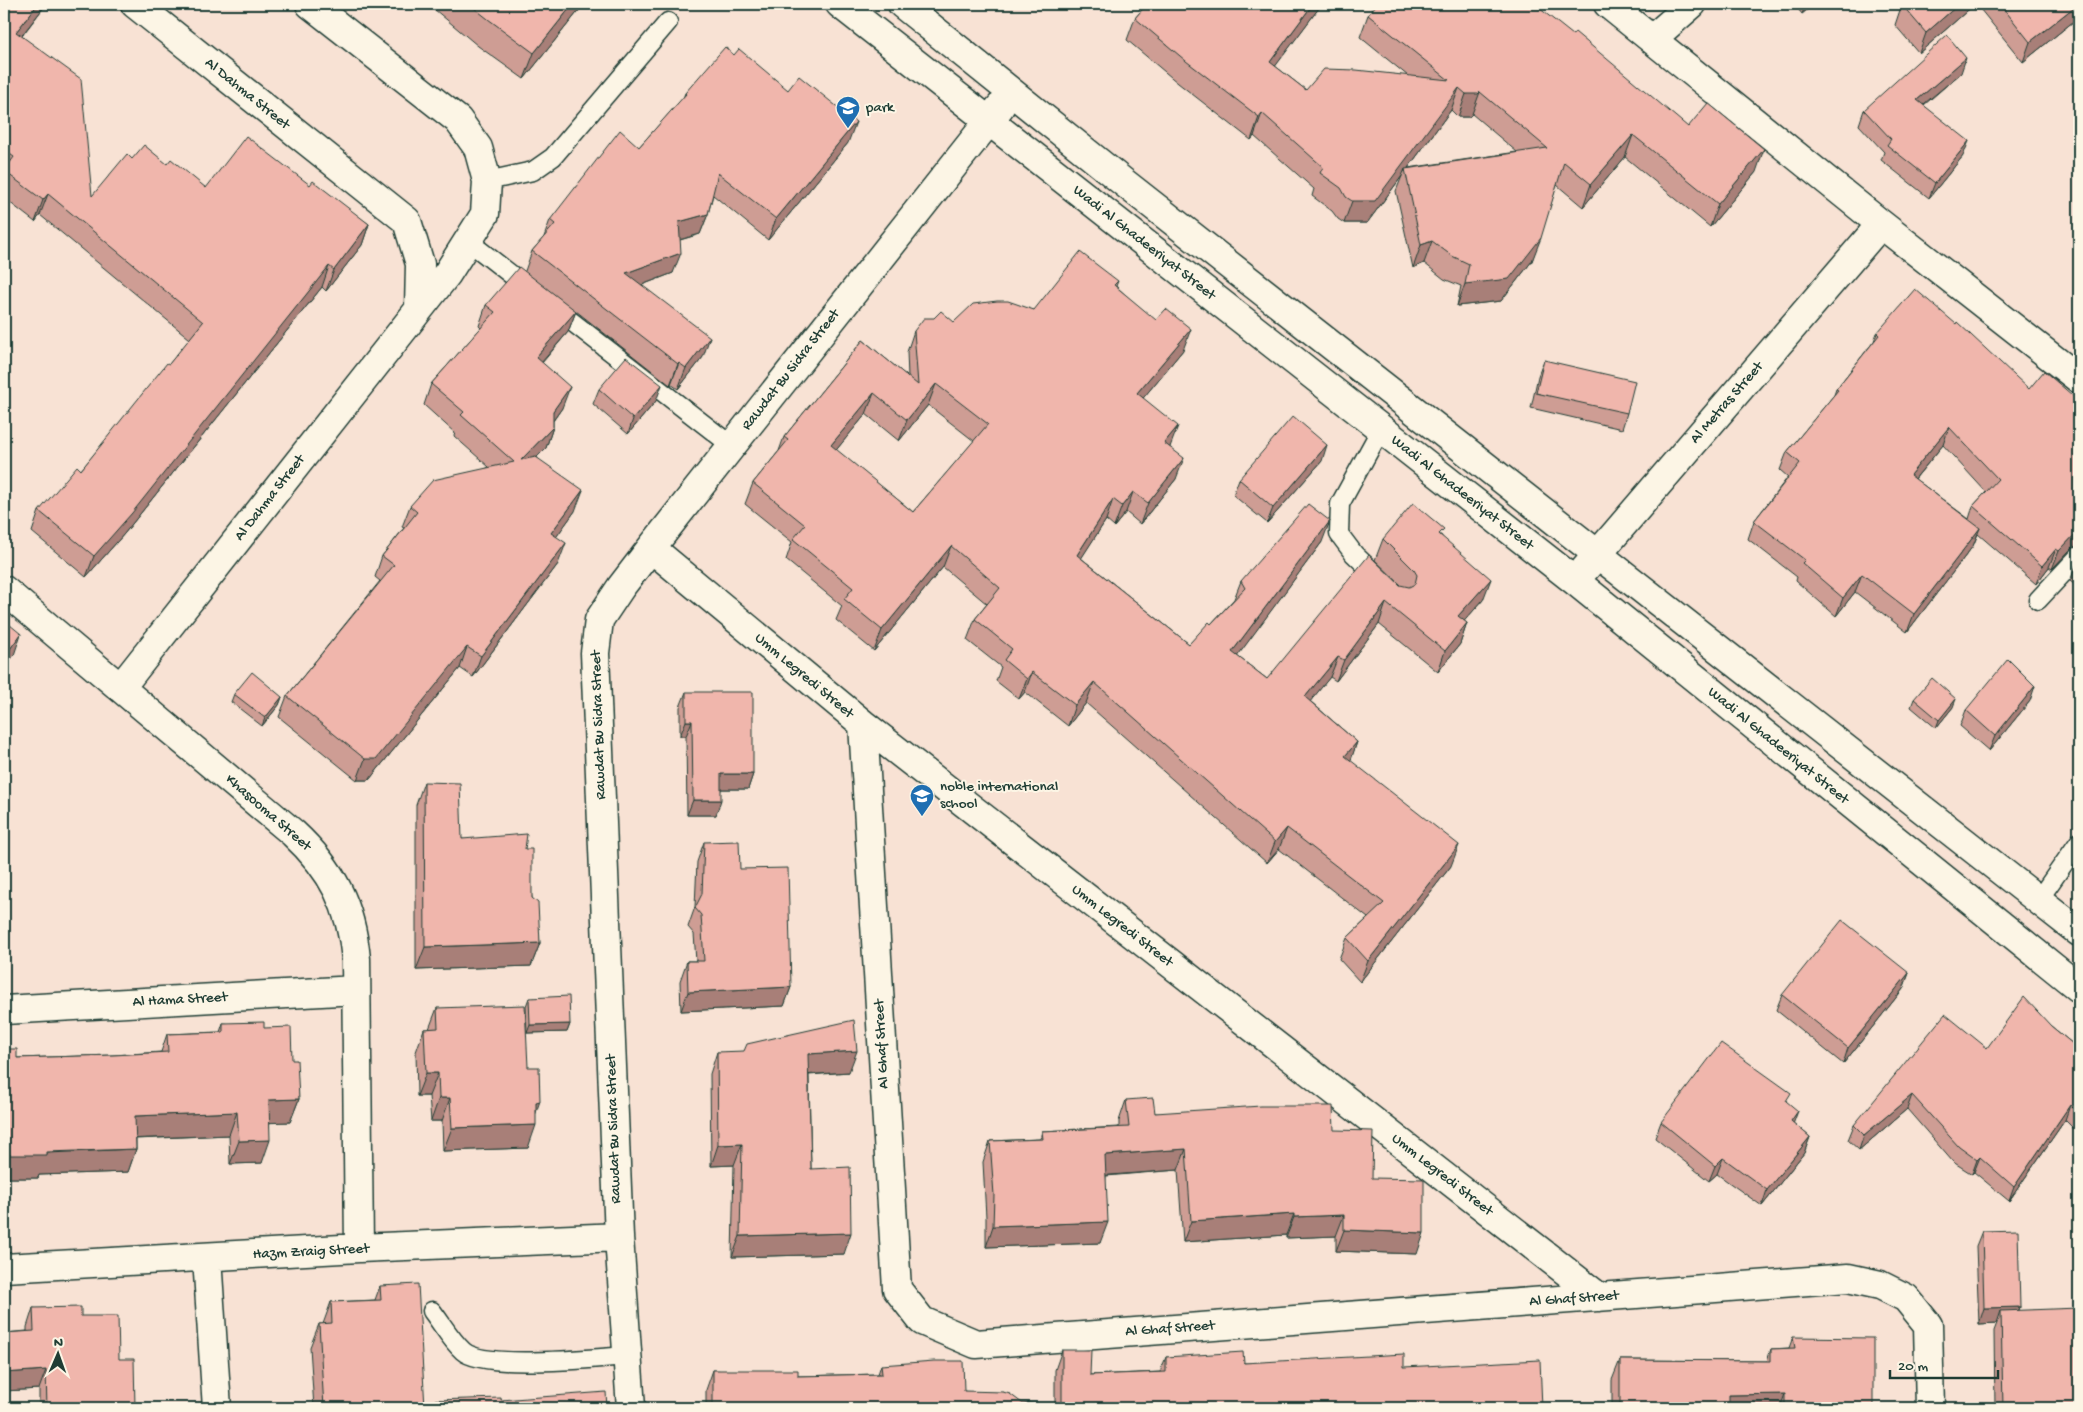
<svg xmlns="http://www.w3.org/2000/svg" width="2083" height="1412" viewBox="0 0 2083 1412" font-family="'Gochi Hand',sans-serif">
	<style>
		.lines { fill: none; stroke-linecap: round; stroke-linejoin: round }
		.lane-casing { stroke: #1f3d34; stroke-width: 21 }
		.street-casing { stroke: #1f3d34; stroke-width: 31 }
		.lane { stroke: #fcf5e5; stroke-width: 18 }
		.street { stroke: #fcf5e5; stroke-width: 28 }
		.wall { fill: #ce9d94; stroke: #1f3d34; fill-rule: evenodd }
		.shaded-wall { fill: #a87f78; stroke: #1f3d34 }
		.building { fill: #f0b6ac; stroke: #1f3d34; fill-rule: evenodd }
		.labels { text-anchor: middle; dominant-baseline: central; stroke-width: 4; stroke-linejoin: round; paint-order: stroke }
		.street-label { font-size: 15px; fill: #1f3d34; stroke: #fcf5e5 }
		.poi-label { font-size: 15px; fill: #1f3d34; stroke: #fcf5e5; text-anchor: start }
	</style>
	<rect width="100%" height="100%" fill="#f8e2d4"/>
	<filter id="ink" filterUnits="userSpaceOnUse"><feTurbulence type="fractalNoise" baseFrequency=".02" numOctaves="2"/><feDisplacementMap in="SourceGraphic" scale="10" xChannelSelector="R" yChannelSelector="G"/><feConvolveMatrix kernelMatrix="1 2 1 2 8 2 1 2 1" color-interpolation-filters="sRGB"/></filter>
	<g filter="url(#ink)">
		<g class="lines">
			<defs>
				<path id="lane" d="M487,181L533,171L553,157L668,22
					M468,241L531,290
					M553,307L732,446
					M1380,579L1354,554L1339,534L1340,504L1381,429
					M2038,600L2079,556
					M2039,899L2079,842
					M432,1311C442,1324 451,1340 463,1351C484,1370 596,1358 627,1356"/>
				<path id="street" d="M135,4L407,221L420,264L419,309
					M840,4L1575,581L2079,988
					M902,4L1122,181L2079,932
					M1608,4L1881,224L2079,379
					M1652,39L1692,4
					M651,548L863,724L1599,1297
					M1585,569L1881,224
					M4,590L293,833C333,870 351,906 356,959L359,1248
					M121,687L447,274L485,214L487,181L478,148L458,120L310,4
					M863,724L897,1289L922,1321L976,1344L1848,1278L1880,1285L1906,1298L1928,1325L1930,1408
					M4,1010L356,990
					M207,1258L217,1408
					M4,1268L359,1248L619,1237
					M631,1408L619,1237L595,653L599,620L621,587L651,548L1000,107"/>
			</defs>
			<!-- lane casing -->
			<use href="#lane" class="lane-casing"/>
			<!-- street casing -->
			<use href="#street" class="street-casing"/>
			<!-- lane -->
			<use href="#lane" class="lane"/>
			<!-- street -->
			<use href="#street" class="street"/>
		</g>
		<!-- wall -->
		<path class="wall" d="M4,4H46L44,7L22,36L92,196L132,159L167,164L206,188L310,185L369,224L362,245L326,291L322,287L124,534L86,577L32,532L39,511L81,470L190,339L40,215L35,222L4,198Z
			M428,4H584L524,79L478,46Z
			M1147,4H1322L1275,66L1306,90L1408,76L1360,37L1368,15L1688,127L1756,172L1710,227L1625,157L1583,207L1557,185L1532,261L1501,301L1457,306L1461,286L1444,279L1424,263L1413,268L1396,191L1402,176L1367,223H1344L1338,219L1332,211L1312,196L1314,189L1254,136L1251,140L1178,83L1127,40L1135,18ZM1451,110L1458,117H1469L1472,114L1517,152L1408,168Z
			M1794,4H1814L1802,14Z
			M1895,4H1975L1919,53L1895,25L1900,10Z
			M1976,4H2079V17L2023,62Z
			M734,55L848,143L768,240L713,195L708,214L700,234L680,240L673,273L642,285L703,357L678,389L671,384L670,385L576,311L568,332L542,363L562,408L553,421V427L546,448L537,457L575,511L556,537L558,564L473,677L460,668L369,780H357L279,717L287,696L380,581L375,577L382,556L404,528L402,527L410,506L489,467L454,436L455,433L424,405L431,384L481,328L479,326L486,305L525,271L532,251L544,237L550,220L639,147L683,98L685,93Z
			M1961,73L1924,105L1963,156L1929,198L1881,160L1884,152L1859,125L1864,110Z
			M1118,281L1116,286L1183,350L1143,398L1170,447L1176,479L1140,524L1126,512L1114,527L1106,520L1081,558L1189,644L1211,624L1234,599L1241,581L1322,542L1237,656L1267,679L1400,585H1401L1375,560L1383,539L1441,535L1483,600L1464,621L1467,623L1460,644L1438,672L1379,624L1336,681L1330,677L1310,701L1357,742L1350,761L1451,866L1360,982L1339,959L1347,938L1368,918L1279,849L1267,863L1086,703L1068,726L1025,692L1019,699L996,681L1001,667L967,640L975,619L987,604L943,567L874,651L836,620L842,606L786,560L792,542L745,504L753,483L779,451L784,437L863,340L908,377L907,352L914,331L954,322L1034,310ZM928,405L974,441L913,512L836,450L866,414L899,441Z
			M1877,333L2029,389L2079,401V546H2076L2072,548L2052,569L2049,567L2036,584L1978,534L1973,546L1907,632L1855,592L1836,616L1796,581L1797,577L1748,539L1754,521L1788,477L1780,470L1787,452L1834,395L1836,389L1874,341ZM1943,445L1986,492L1973,506L1969,519L1915,479Z
			M1544,360L1627,413L1622,429L1531,408L1538,376Z
			M599,389L656,401L628,434L593,404Z
			M1322,461L1267,523L1233,495L1239,479Z
			M2079,560V588L2070,581L2077,563Z
			M686,692L753,774L748,789H721L716,815H687L686,736H680V707Z
			M234,694L282,697L279,705L262,726L231,702Z
			M1914,699L1953,707L1936,728L1911,707Z
			M2030,701L1989,751L1960,726L1966,710Z
			M424,782L462,839L525,849L532,898L540,943L531,966L416,970V805Z
			M704,842L740,869L791,987L784,1006L681,1011L680,981L687,961H696L694,934L688,927L695,907L697,862Z
			M1909,973L1903,989L1843,1064L1776,1010L1782,995Z
			M529,998L570,1024L567,1032L527,1033L526,1006Z
			M437,1008L528,1067L536,1112L528,1148L443,1151L442,1121H431L429,1096H417L416,1052L424,1029H429Z
			M223,1023L264,1028L292,1060L299,1099L290,1122H270L262,1163L230,1164L229,1135L136,1139V1149L128,1172L39,1175L38,1178H4V1049L17,1058L113,1055L161,1052L167,1034L220,1032Z
			M2051,1026L2079,1049V1127L2076,1131L2065,1120L2009,1201L1974,1172L1972,1174L1953,1162L1907,1109L1859,1150L1848,1140L1854,1125L1987,1048Z
			M717,1052L849,1072L809,1075L811,1169L844,1254L732,1257L734,1165L711,1166L710,1074Z
			M1126,1100L1155,1113L1334,1130L1372,1178L1417,1254L1336,1251V1236L1286,1238V1235L1183,1242L1178,1170L1106,1176L1100,1243L986,1247V1217L983,1162L990,1141L1040,1139L1042,1131L1119,1127V1121Z
			M1787,1102L1793,1123L1810,1137L1804,1153L1762,1206L1717,1174L1709,1181L1655,1138L1661,1122Z
			M1982,1231L2020,1307L2019,1310L2079,1408H1995L1994,1331L1997,1323L1979,1324L1976,1246Z
			M380,1286L425,1408H314L310,1347L319,1324H323L331,1302L375,1300Z
			M33,1308L81,1316L119,1359L135,1408H39V1389L4,1391V1333L27,1331V1327Z
			M1793,1337L1873,1408H1612V1380L1620,1360L1767,1361L1771,1349L1789,1348Z
			M1062,1350L1090,1375L1160,1372L1166,1357L1244,1363L1404,1367L1542,1408H706V1390L713,1370L798,1376L878,1374L881,1365L964,1391L1022,1403L1055,1404V1370Z
			M435,1400H501L607,1408H432Z"/>
		<!-- shaded-wall -->
		<path class="shaded-wall" d="M38,4H46L44,7L8,53L16,32Z
			M573,4H584L524,79L534,53Z
			M1313,4H1322L1262,84L1270,62Z
			M1806,4H1814L1802,14Z
			M1959,4H1975L1919,53L1926,33Z
			M2078,4H2079V17L2023,62L2030,42Z
			M1966,58L1961,73L1912,114L1917,100Z
			M1459,88L1451,110L1405,172V169L1402,176L1367,223H1344L1352,201Z
			M1480,92L1472,114L1469,117H1458L1466,94Z
			M1262,113L1254,136L1251,140L1259,117Z
			M856,122L848,143L768,240L776,219Z
			M1633,135L1625,157L1583,207L1591,184Z
			M1969,141L1963,156L1929,198L1935,183Z
			M1764,149L1756,172L1710,227L1718,204Z
			M48,194L40,215L35,222L43,200Z
			M708,214L700,234L672,242L679,222Z
			M369,224L362,245L326,291L334,270Z
			M1541,238L1532,261L1501,301L1457,306L1465,284Z
			M1432,241L1424,263L1413,268L1421,245Z
			M681,253L673,273L618,294L626,273Z
			M329,266L322,287L124,534L86,577L94,556Z
			M576,311L568,332L528,378L536,357Z
			M1191,329L1183,350L1130,414L1137,393Z
			M710,337L703,357L678,389L686,368Z
			M679,363L671,384L670,385L678,364Z
			M936,384L928,405L899,441L907,420Z
			M662,385L656,401L628,434L633,419Z
			M570,387L562,408L545,432L553,411Z
			M874,393L866,414L823,466L831,445Z
			M1178,426L1170,447L1157,464L1164,443Z
			M553,427L546,448L513,481L521,460Z
			M1949,427L1943,445L1903,493L1910,475Z
			M1327,445L1322,461L1267,523L1273,508Z
			M1184,458L1176,479L1140,524L1148,503Z
			M583,490L575,511L544,554L551,533Z
			M1133,492L1126,512L1114,527L1122,506Z
			M1113,499L1106,520L1070,576L1077,555Z
			M1330,521L1322,542L1225,673L1232,652Z
			M1980,528L1973,546L1907,632L1914,614Z
			M2079,530V538L2076,546L2072,548L2052,569L2059,551Z
			M566,543L558,564L473,677L481,656Z
			M951,546L943,567L874,651L882,630Z
			M2056,549L2049,567L2036,584L2042,566Z
			M1862,574L1855,592L1836,616L1843,598Z
			M1491,579L1483,600L1450,637L1458,616Z
			M1386,603L1379,624L1336,681L1344,660Z
			M1467,623L1460,644L1438,672L1445,651Z
			M21,634L14,655L4,668V657Z
			M467,647L460,668L369,780H357L365,759Z
			M1338,657L1330,677L1297,718L1305,697Z
			M1032,672L1025,692L1019,699L1027,679Z
			M1094,682L1086,703L1068,726L1075,705Z
			M2035,686L2030,701L1989,751L1995,736Z
			M282,697L279,705L262,726L265,718Z
			M1956,699L1953,707L1936,728L1939,720Z
			M686,721H692L686,736H680Z
			M1357,742L1350,763L1345,756Z
			M721,774H753L748,789H716Z
			M693,800H721L716,815H687Z
			M1287,828L1279,849L1267,863L1275,842Z
			M1459,845L1451,866L1360,982L1368,961Z
			M540,943L531,966L416,970L425,947Z
			M1909,973L1903,989L1843,1064L1848,1048Z
			M791,987L784,1006L681,1011L688,992Z
			M570,1024L567,1032L527,1033L530,1025Z
			M857,1051L849,1072L801,1075L808,1054Z
			M426,1073H438L429,1096H417Z
			M1912,1095L1907,1109L1859,1150L1864,1135Z
			M439,1098H450L442,1121H431Z
			M299,1099L290,1122L260,1123L269,1100Z
			M540,1101L532,1124L536,1102Z
			M2070,1105L2065,1120L2009,1201L2014,1187Z
			M1798,1111L1792,1127L1791,1121Z
			M237,1112L229,1135L126,1139L135,1116Z
			M536,1125L528,1148L443,1151L452,1128Z
			M1810,1137L1804,1153L1762,1206L1767,1190Z
			M270,1140L262,1163L230,1164L239,1141Z
			M742,1144L734,1165L711,1166L718,1145Z
			M136,1149L128,1172L39,1175L38,1178H4V1155Z
			M1186,1149L1178,1170L1097,1176L1105,1155Z
			M1980,1157L1974,1172L1972,1174L1977,1160Z
			M1723,1158L1717,1174L1709,1181L1715,1166Z
			M1294,1214L1286,1235L1183,1242L1191,1221Z
			M1344,1215L1336,1236L1286,1238L1294,1217Z
			M1108,1222L1100,1243L986,1247L993,1226Z
			M1344,1230L1424,1233L1417,1254L1336,1251Z
			M851,1233L844,1254L732,1257L740,1236Z
			M2020,1307L2014,1322L2001,1311L1997,1323L1979,1324L1984,1308Z
			M46,1370L39,1389L4,1391V1373Z
			M1785,1394L1780,1408H1724L1729,1395Z"/>
		<!-- building -->
		<path class="building" d="M4,4H38L16,32L81,79L92,196L127,154L132,159L144,145L167,164L171,159L206,188L246,136L310,185L313,181L369,224L334,270L329,266L132,513L94,556L39,511L77,466L81,470L167,363L169,364L203,322L48,194L43,200L4,171L14,157L4,150Z
			M469,4H573L534,53L488,19Z
			M1147,4H1313L1270,62L1306,90L1324,69L1356,70L1449,80L1368,15L1377,4H1534L1573,35L1575,32L1688,127L1708,103L1764,149L1718,204L1633,135L1591,184L1564,162L1541,238L1509,279L1465,284L1469,264L1452,256L1432,241L1421,245L1405,169L1547,148L1480,92L1478,94H1466L1459,88L1375,201H1352L1346,197L1341,188L1320,173L1323,167L1262,113L1259,117L1186,61L1135,18Z
			M1903,4H1959L1926,33L1902,5Z
			M2000,4H2078L2030,42Z
			M1947,35L1966,58L1917,100L1969,141L1935,183L1887,145L1891,139L1864,110Z
			M725,47L734,55L739,49L788,90L799,76L856,122L776,219L718,173L708,214L679,222L681,253L626,273L710,337L686,368L679,363L678,364L532,251L555,224L550,220L620,130L639,147L686,94L685,93Z
			M1080,252L1118,281L1114,285L1156,320L1166,309L1191,329L1137,393L1178,426L1164,443L1184,458L1148,503L1133,492L1122,506L1113,499L1077,555L1189,644L1209,622L1211,624L1245,588L1241,581L1308,504L1330,521L1232,652L1267,679L1369,555L1400,585L1409,587L1415,584L1417,575L1414,570L1383,539L1413,503L1444,529L1439,534L1491,579L1458,616L1467,623L1445,651L1386,603L1344,660L1338,657L1305,697L1357,742L1345,756L1459,845L1368,961L1347,938L1384,903L1287,828L1275,842L1094,682L1075,705L1032,672L1027,679L1004,660L1012,649L975,619L1000,588L951,546L882,630L844,599L853,588L793,539L805,525L753,483L788,440L784,437L863,340L918,385L914,331L924,318H934L941,311L954,322L973,304L997,301H1008L1034,310ZM936,384L988,424L913,512L831,445L874,393L907,420Z
			M519,267L576,311L536,357L570,387L553,411V427L521,460L536,457L583,490L551,533L566,543L481,656L467,647L376,759H365L287,696L394,565L382,556L417,512L410,506L433,480L514,462L461,415L464,412L431,384L495,312L486,305Z
			M1915,289L1956,324L1957,322L2029,389L2044,371L2079,401V530L2059,551L2056,549L2042,566L1973,506L1998,479L1949,427L1910,475L1980,528L1914,614L1862,574L1843,598L1802,563L1805,560L1754,521L1800,463L1787,452L1838,390L1836,389L1879,335L1877,333Z
			M626,357L662,385L633,419L599,389Z
			M1544,360L1635,381L1627,413L1536,393Z
			M1293,416L1327,445L1273,508L1239,479Z
			M4,620L21,634L4,657Z
			M2008,659L2035,686L1995,736L1966,710Z
			M252,672L282,697L265,718L234,694Z
			M1932,678L1956,699L1939,720L1914,699Z
			M686,692H753V774H721V800H693L692,721H686Z
			M424,782L460,783L462,839L527,834L525,849H532V898L538,903L540,943L425,947Z
			M739,841L740,869L788,868L791,987L688,992L687,961H704L701,915L695,908L702,894L704,842Z
			M1842,920L1909,973L1848,1048L1782,995Z
			M569,996L570,1024L530,1025L529,998Z
			M2024,997L2051,1026L2079,1049V1114L2070,1105L2014,1187L1980,1157L1977,1160L1959,1147L1912,1095L1864,1135L1854,1125L1945,1014L1987,1048Z
			M525,1005L528,1067H539L540,1101L536,1102V1125L452,1128L450,1098H439L438,1073H426L424,1029L438,1028L437,1008Z
			M854,1020L857,1051L808,1054L811,1169L850,1167L851,1233L740,1236L742,1144L718,1145L717,1052L744,1051L747,1044Z
			M264,1022V1028L291,1027L292,1060H297L299,1099L269,1100L270,1140L239,1141L237,1112L135,1116L136,1149L47,1152V1155H4V1049H17V1058L113,1055L168,1052L167,1034L223,1032V1023Z
			M1721,1043L1791,1093L1786,1101L1798,1111L1791,1121L1810,1137L1767,1190L1723,1158L1715,1166L1661,1122Z
			M1153,1098L1155,1113L1261,1106H1333L1334,1130L1373,1131L1372,1178L1424,1179V1233L1344,1230V1215L1294,1217V1214L1191,1221L1186,1149L1105,1155L1108,1222L993,1226L994,1195L990,1141L1043,1139L1042,1131L1129,1127L1126,1100Z
			M2018,1230L2020,1307L1984,1308L1982,1231Z
			M418,1284L425,1408H324L319,1324L332,1323L331,1302L381,1300L380,1286Z
			M81,1307V1316H118L119,1359H134L135,1408H47L46,1370L4,1373V1333L34,1331L33,1308Z
			M2079,1308V1408H2003L2001,1311Z
			M1793,1337L1873,1338V1408H1785V1394L1729,1395V1408H1620V1360L1771,1361V1349L1795,1348Z
			M1062,1350H1091L1090,1375L1166,1372V1357L1243,1352L1244,1363L1404,1354V1367L1540,1360L1542,1408H713V1370H798V1376L882,1374L881,1365L934,1361H963L964,1391L1003,1392L1010,1394L1022,1403L1062,1404Z
			M606,1392L607,1408H435V1400L501,1398V1400Z"/>
	</g>
	<!-- icons -->
	<defs>
		<symbol id="school-pin" viewBox="-11 -11 22 30"><path d="M0 17L-7.5 6A9.5 9.5 0 1 1 7.5 6Z" fill="#1f6fb2" stroke="#fcf5e5"/><path d="M0-5L7-2L0 1L-7-2ZM-4 1L0 2.5L4 1V4Q0 6-4 4Z" fill="#fff"/></symbol>
	</defs>
	<g fill-rule="evenodd">
		<use href="#school-pin" x="834" y="94" width="28" height="38"/>
		<use href="#school-pin" x="908" y="782" width="28" height="38"/>
	</g>
	<g class="labels">
		<!-- street labels -->
		<g class="street-label">
			<text transform="translate(247 94) rotate(39)">Al Dahma Street</text>
			<text transform="translate(1144 243) rotate(38)">Wadi Al Ghadeeriyat Street</text>
			<text transform="translate(791 370) rotate(-52)">Rawdat Bu Sidra Street</text>
			<text transform="translate(1727 403) rotate(-49)">Al Metras Street</text>
			<text transform="translate(1462 493) rotate(38)">Wadi Al Ghadeeriyat Street</text>
			<text transform="translate(270 498) rotate(-52)">Al Dahma Street</text>
			<text transform="translate(804 676) rotate(40)">Umm Legredi Street</text>
			<text transform="translate(599 725) rotate(-92)">Rawdat Bu Sidra Street</text>
			<text transform="translate(1778 746) rotate(39)">Wadi Al Ghadeeriyat Street</text>
			<text transform="translate(268 813) rotate(41)">Khasooma Street</text>
			<text transform="translate(1122 926) rotate(38)">Umm Legredi Street</text>
			<text transform="translate(180 1000) rotate(-3)">Al Hama Street</text>
			<text transform="translate(882 1044) rotate(-93)">Al Ghaf Street</text>
			<text transform="translate(614 1129) rotate(-92)">Rawdat Bu Sidra Street</text>
			<text transform="translate(1442 1175) rotate(38)">Umm Legredi Street</text>
			<text transform="translate(311 1252) rotate(-3)">Hazm Zraig Street</text>
			<text transform="translate(1574 1299) rotate(-4)">Al Ghaf Street</text>
			<text transform="translate(1170 1329) rotate(-4)">Al Ghaf Street</text>
		</g>
		<!-- poi labels -->
		<g class="poi-label">
			<text x="866" y="108">park</text>
			<text x="940" y="787">noble international<tspan x="940" dy="17">school</tspan></text>
		</g>
	</g>
	<!-- margin -->
	<rect width="2083" height="1412" fill="none" stroke="#fcf5e5" stroke-width="20"/>
	<rect x="10" y="10" width="2063" height="1392" fill="none" stroke="#1f3d34" stroke-width="2" filter="url(#ink)"/>
	<!-- north arrow -->
	<g transform="translate(58 1354) rotate(2)" stroke="#fcf5e5" stroke-width="4" paint-order="stroke">
	<path d="M0-4L9 19L0 12L-9 19Z" fill="#1f3d34"/>
	<text y="-8" font-size="14" font-weight="bold" text-anchor="middle" fill="#1f3d34">N</text>
	</g>
	<!-- scale -->
	<path d="M1890 1370v8h108v-8" fill="none" stroke="#1f3d34" stroke-width="2.5"/>
	<text x="1898" y="1370" font-size="15" fill="#1f3d34" stroke="#fcf5e5" stroke-width="4" paint-order="stroke">20 m</text>
</svg>
